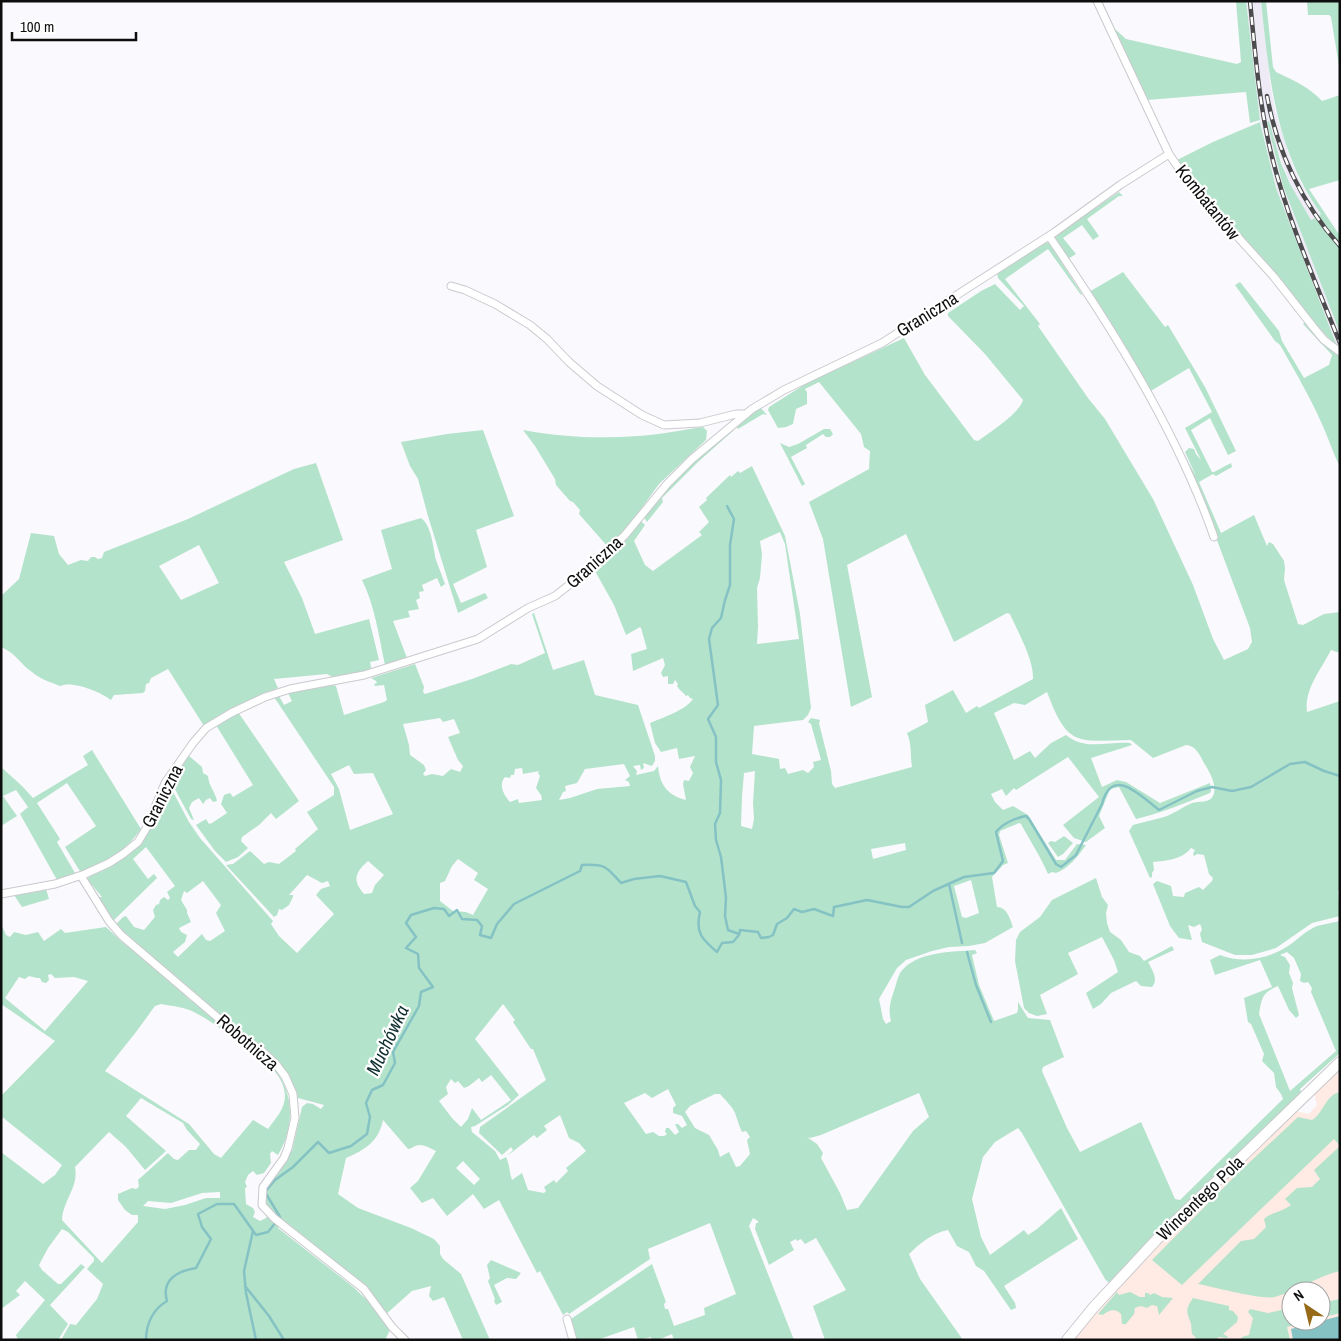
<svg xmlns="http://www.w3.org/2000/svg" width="1341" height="1341" viewBox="0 0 1341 1341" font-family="'Archivo Narrow',sans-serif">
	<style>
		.built { fill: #eeebf7 }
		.industrial { fill: #ffeae4; fill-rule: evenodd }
		.green { fill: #b4e3cb; fill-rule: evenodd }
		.water { fill: #84c2c4 }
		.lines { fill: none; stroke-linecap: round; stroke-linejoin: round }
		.stream { stroke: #84c2c4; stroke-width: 2.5 }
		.street-casing { stroke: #cac9ce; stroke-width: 9 }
		.secondary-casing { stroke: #cac9ce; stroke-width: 12 }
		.street { stroke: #fff; stroke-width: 7 }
		.secondary { stroke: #fff; stroke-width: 10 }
		.rail-casing { stroke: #4c4c4e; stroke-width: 4.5 }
		.rail { stroke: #fff; stroke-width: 2.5; stroke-dasharray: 8; stroke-linecap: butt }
		.labels { text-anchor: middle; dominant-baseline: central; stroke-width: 4.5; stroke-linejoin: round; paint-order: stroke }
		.street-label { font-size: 18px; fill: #0e0e0f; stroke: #fff }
		.water-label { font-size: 19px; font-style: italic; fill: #103031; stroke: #fff }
	</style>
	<rect width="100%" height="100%" fill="#faf9fd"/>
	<!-- built -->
	<path class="built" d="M1246,1H1261L1270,82L1275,110L1290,158L1299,179L1309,197L1321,214L1311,221L1290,184L1267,122L1283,186L1340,333V345L1337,346L1276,188L1260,120Z"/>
	<!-- industrial -->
	<path class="industrial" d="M1340,1068V1340H1073L1138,1266L1296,1111L1309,1114L1317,1105L1314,1092ZM1291,1291H1321V1321H1291Z"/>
	<!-- green -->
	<path class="green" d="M1099,1H1102L1115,29L1126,39L1237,64L1241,62L1236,1H1246L1260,120L1250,123L1246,92L1147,100Z
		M1261,1H1266L1273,67L1276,72C1293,80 1309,87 1322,101L1340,95V180L1309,189L1340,236V243L1318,216L1321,214C1275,149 1269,77 1261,1Z
		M1307,1H1340V72L1331,17L1329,15H1308Z
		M1269,121L1281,163L1290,184L1311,220L1315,218L1340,249V333L1283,186L1267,122Z
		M1260,122L1276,188L1337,346C1312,323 1294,295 1272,270C1240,234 1204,201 1177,160L1213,142Z
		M1119,192L1123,196H1119L1087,219L1099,236L1093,240L1082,225L1063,238L1076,254L1066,260L1052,240L1054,236Z
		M1045,242L1049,243L1082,294L1081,295L1048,249L1005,279L1040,324L1038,326L1088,398L1105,419L1153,499L1193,585L1213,639L1224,660L1248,649L1252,642L1250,628L1206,511L1178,444L1196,476L1185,452L1189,448L1194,449L1196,454L1201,460L1185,428L1212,412L1189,368L1149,392L1089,292L1123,272L1165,327L1168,325L1205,387L1236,451L1228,455L1210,418L1191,430L1212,472H1214L1231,463L1232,467L1216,476L1213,474L1199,482L1221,533L1254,515L1267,546L1269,542L1273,544L1284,561L1285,568L1284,580L1298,624L1303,625L1324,614L1340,612V653L1331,650C1321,670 1304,689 1307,712L1340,701V890L1338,891L1340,916L1312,923L1276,948L1252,955H1235L1202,942L1200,934L1202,929L1200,924L1194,927L1188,925L1192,940L1179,938L1170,926L1153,884L1157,881L1171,886L1173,896L1184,897L1185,893L1199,887L1203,890L1212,881L1213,878L1209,874L1204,855L1197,854L1194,856L1193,854L1195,850L1191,848C1183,859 1166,861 1153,862L1154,870L1152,873V877L1150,878L1129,831L1133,825C1143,822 1154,820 1164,817C1174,814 1182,807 1192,803C1199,801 1210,803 1213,796C1218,786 1209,771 1204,763C1200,755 1195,745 1186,745L1153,758L1131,740C1077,741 1068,748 1047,692L1025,705L1014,703L994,713L1014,760L1030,751L1035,758L1051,743L1066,735C1085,751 1108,741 1130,743L1132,745L1091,758L1102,787L1117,780L1126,782L1160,803L1210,783L1211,791L1210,793C1185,803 1162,813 1136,819L1119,787L1110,789L1099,816L1105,828L1086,842L1074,838L1063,825L1099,797L1068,757L1016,790L1014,788L1006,796L1002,789L991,794L995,802L1003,810L1013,806L1028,815L1056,860H1065L1077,844L1086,845C1078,856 1068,869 1056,873L1052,872L1048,874C1041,857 1030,841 1021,824L1019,823L1000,831L999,835L1008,863L1003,865L992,877L997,907C1007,907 1010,919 1013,927L985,943L969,946L949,947L932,951L906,960L897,968L879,999L883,1019L886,1024L891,1021C888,1010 890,1002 894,991C896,985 897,979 900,973C915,951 953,952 975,950L977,953L972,955L979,985L994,1021L1017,1013L1018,1009V1002L1028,1018L1050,1020L1064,1057L1043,1067L1042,1071L1067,1128L1080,1152L1141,1122L1175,1199L1180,1200L1283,1099L1281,1094L1276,1087L1274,1073L1262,1061L1264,1054L1251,1024L1248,1022L1244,998L1272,987L1260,960L1215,975L1210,960L1220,955C1244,964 1270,959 1291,944C1299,938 1307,930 1317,926C1324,924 1332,923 1340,921V1053L1300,1089L1302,1094L1110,1284L1105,1279L1022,1133L1018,1128L995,1142L983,1157L972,1199L981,1237L990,1255L1024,1230L1028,1235L1037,1229L1061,1208L1078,1239L1004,1286L1015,1303L1016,1308L1011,1310L984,1271L976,1266L969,1252L957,1246L948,1230C934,1232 919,1244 909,1254L920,1279L963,1340H825L813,1306L846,1290L816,1238L805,1244L801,1239L797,1241L796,1239L790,1242L794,1250L769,1265L755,1229L756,1223H758V1221L753,1218L749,1226L794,1340H674L672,1334L658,1340H652L651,1337L638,1340L634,1327L597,1340H575L571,1325V1319L652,1264L666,1302L664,1304L665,1309H668L674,1326L705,1315L704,1308L736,1294L710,1223L648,1249L650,1259L569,1314L567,1312L563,1315L540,1271L537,1273L499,1200L484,1209L473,1194L447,1216L433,1198L422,1203L410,1188L418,1181L436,1151C429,1148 422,1143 415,1146C413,1147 410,1149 408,1149L383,1120C379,1141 365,1150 346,1158L338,1194L358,1208L411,1228L434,1239L440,1246V1254L443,1259L461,1274L490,1340H463L444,1297L433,1301L429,1296L431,1286L412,1291L385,1315L364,1289L280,1223L278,1228L352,1286L366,1299L390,1330L385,1340H61L70,1324L76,1325L97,1299L103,1284L87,1269L94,1261V1258L68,1232L62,1229L48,1248L39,1265L42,1270L58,1284H61L81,1264L85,1267L50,1305L68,1324L58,1340H18L16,1335L45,1300L25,1281L16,1291L20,1295L1,1309V1152L43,1184L55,1175L62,1165L1,1116V1096L55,1041L1,1004V924L6,935L10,937L14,932L26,935L38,932L44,941L61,929L65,933L106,927L122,942L160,971L191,1001L196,1002C209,1013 220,1026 233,1036C246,1046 261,1054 272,1066C295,1092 295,1127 278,1155L272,1151L270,1154L271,1163L264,1173L257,1175L253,1171L248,1175L245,1182L247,1187L245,1188L246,1204L253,1208L255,1212L253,1217L260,1221L266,1218L271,1212L265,1201L266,1189L288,1154L292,1151L302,1107L307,1103L313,1104L321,1109L324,1105L298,1098L286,1076L244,1036L114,926L123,917L126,916L134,927L144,930L155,917L153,910L156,905L159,904L160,900L164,897L168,900L170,898L167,892L175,886L146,847L133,859L148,879L154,874L157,878L112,922L96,900L98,897H102L87,879L91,875L102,871L137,845L165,787L168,786L172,790L189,822L200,838L273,921L271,924L279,936L297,953L334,914L316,895L321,889L330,886L328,881L322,883L307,875L289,895H293V897L289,905L282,910L279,909L277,915L274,917L226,865L233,864L250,851L264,864L269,862L279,864L296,851L295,849L318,829L307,812L334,795V787L274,697L278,694L284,705L292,701L287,691L333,685L336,686L344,715L384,702L387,700L384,685L375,686L374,684L377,683L376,681L371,678L415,664L424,687L423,692L425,694L472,679L511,664L518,665L545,653L532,614L534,613L553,670L584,660L595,695L638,705L655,756V761L652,766L643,763L644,768L641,770L640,765L633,766L637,771L636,775L654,771L658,766C660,785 667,795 686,800L683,784L684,780L689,781L693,773L690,767L695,756L679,759L677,748L661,752L655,743L650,723C662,718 686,710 693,699L690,698L688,695L686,696C683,692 679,690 677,686L678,684L675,680L673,684H668V676L663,677L661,673L665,665L663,658L633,671L631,654L647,649L641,628L640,627L626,635L614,605L595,571L627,538L640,520L645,525L634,541L645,565L653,571L702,535L699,532L709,522L699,507L707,500L706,498L730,475L731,477L738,471L740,473L752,466L785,536L800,614L811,708L808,715L803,720L754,726L752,754L779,759L780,769L785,768L788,774L803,770L808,773L814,767L813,762L821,760L811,724L808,722L811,718L820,720L819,723L831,771L832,784L835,788L912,767C910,754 912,744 907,733L928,722L925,705L953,690L966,713L977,706L979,708L1033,679C1034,660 1018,632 1010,614L1007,613L954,642L906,534L847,565L872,697L851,707L823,539L809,502L869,469L870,451L864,447L861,434L819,382L805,389L807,392V404L796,409L793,424L786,427L778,428L768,410L769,407L807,383L904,338L925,375L974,440L978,441C989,433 1020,413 1023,400L985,354L948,316V313L981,291L995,284L1020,310L1024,306L998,278L997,273ZM780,532L785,544L799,639L757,644L758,627L757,588L760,578L762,554L760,541ZM440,718L443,722L454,719L460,733L448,737L458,760L463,766L460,772L451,769L443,776L432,774L425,776L423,774L426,770L424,765L410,755L409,745L403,724ZM624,764L630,776L625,780L629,782L630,786L597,789L570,798L559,800L563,792L566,791L565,786L577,783L585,769ZM349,765L354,774L373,773L393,814L350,830L339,789L331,774ZM522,768L523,774L539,771L538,773L540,776L536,788L541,795L542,800L519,803L518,799L510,802C504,795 498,785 505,777L510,778L511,775H514L515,769ZM755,771L753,803L754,819L752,829L741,826L742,797L744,773ZM905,843L906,850L873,859L871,849ZM458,859L478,873L474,880L488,889L473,915L466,912L453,911L440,901V883L445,881L452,866ZM368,861L384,875L375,885L372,893L364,894C352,880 355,873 368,861ZM971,880L979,913L966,918L962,917L954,886ZM203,881L221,905L216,913L225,931L210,941L206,940L202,934L178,957L173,952L185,942L187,935L181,932L179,928L191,922L187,913V910L181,900L184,891L187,893ZM1287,952L1294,958L1301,974L1300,981L1304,983L1308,982L1312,988L1311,992L1314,999L1336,1051L1290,1091L1259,1014C1262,997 1262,993 1278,986L1289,1010L1296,1018L1299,1015L1292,988L1293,983L1289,973L1290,965L1285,957L1280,955ZM51,974L55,978L74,977L88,981L45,1031L5,998L19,977L25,979L29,976L37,978H40L42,982L46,983L49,980L48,975ZM161,1004C172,1006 184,1007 194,1012C214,1022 230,1037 247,1050C259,1059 274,1066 281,1081C283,1084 285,1092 285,1096C285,1109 275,1119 268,1129L253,1120L221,1158L214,1154L189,1124L105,1071L136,1032L155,1006ZM503,1004L515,1020L513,1022L531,1049H533L546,1080L480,1127L479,1133L502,1155L511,1147L513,1150L507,1156L534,1135L537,1138L547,1130L544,1126L560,1115L569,1138L579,1143L586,1151L566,1168L568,1171L556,1183L554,1180L544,1187L546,1191L544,1193L528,1190L522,1173L512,1180C509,1172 510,1165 506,1157L500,1160L495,1151L472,1132L471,1127L475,1126L508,1105L519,1095L475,1039ZM491,1075L511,1100L481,1120L472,1108L468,1119L461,1127L452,1118L439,1101L448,1094L446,1087L451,1079L455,1083L458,1081L464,1088L469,1086L479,1078L482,1082ZM668,1089L676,1105L673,1108V1113L682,1116L687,1125L682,1128L678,1124H675L679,1132L675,1135L669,1128H666L665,1132L667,1134L664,1136H659L653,1132L646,1134L624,1103L645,1093L652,1098ZM919,1093L929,1117L913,1131L858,1208L847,1210L840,1193L821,1158L823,1153L817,1144L807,1137L810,1138L821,1135ZM715,1094H720C726,1101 734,1108 736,1116C738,1121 739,1126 742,1132L746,1131L750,1137L747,1140L750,1154L740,1166L736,1167L729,1152L720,1157L718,1150L709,1135L695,1128L685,1112L690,1106ZM141,1098L183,1123L187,1130L200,1144L196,1150H189L178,1160L174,1159L168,1153L138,1180L139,1187L136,1189L132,1188L118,1194V1200L125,1210L132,1215H138V1222L102,1263L62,1220C63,1200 79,1187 75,1167L109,1132L126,1147L145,1170L166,1151L126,1116ZM463,1161L480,1179L474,1185L456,1168ZM220,1192V1198H206L185,1205L165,1209L143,1206L148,1201L171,1203L202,1193Z
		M1240,282L1279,331L1282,341L1304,378L1329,365L1332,355L1303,324L1305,322L1320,340L1340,357V467C1334,455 1330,443 1325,431C1313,402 1296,373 1280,345L1275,341L1235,285Z
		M761,408L767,415L763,414L738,429L736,426L749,415Z
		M703,427L707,431L706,440L659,484L625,531L608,547L579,514L580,510L573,502L570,501L556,485L555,479L535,446L523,430C560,437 600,439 638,436C659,435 681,430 703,427Z
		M732,429L734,430L698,462L662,498L663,502L647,522L643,516L684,469Z
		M824,429H830L833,434L830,437H826L823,434L806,445L807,448L791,457L805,484L802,486L780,443L789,447L798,444Z
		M483,430L514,516L476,530L487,567L453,584L461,603L485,593L488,598L458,613L428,516L418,479L410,466L401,442L447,434Z
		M316,463L343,540L284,562L302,598L315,634L369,619L379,660L370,662L372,672L334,678L327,674L274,679L278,688L236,706L204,726L168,669L151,678L149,683L146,684L145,691L143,693L114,695L111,700C101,692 72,680 60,686C50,682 40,679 32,672C19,663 17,654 1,647V596L19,579L31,533L54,536L59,554L68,565L81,560L88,561L91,557H95L98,559L102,558L104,552L188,519L294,469ZM199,545L219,583L181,600L159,566Z
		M421,518C432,526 433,548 436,560C439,568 442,576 445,584L441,587L437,578L422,585L424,591L419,592L420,598L416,600L419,609L408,611L410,617L393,621L407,658L385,665C379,637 375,606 362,580L392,569L381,530Z
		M238,712L299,801L276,819L271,813L259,825L242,837L241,841L248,848L238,857L226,862L215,851L196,825L206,819L209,824L212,823L227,813L221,804L224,795L230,793L233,797L253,785L216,725Z
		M92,750L141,829C124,853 108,861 81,873L65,847L96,826L67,783L37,803L60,839L57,842L75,873L73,876L57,880L20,814L28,807L16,790L3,796L17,816L1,826V767L22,786L33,798L88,765L83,756Z
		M190,752L189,756L202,767L203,773L208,776C209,787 215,791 217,801L213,802L210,798L206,800L203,804L199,798L192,802L189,808L194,820L191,819L170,780Z
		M1064,836L1073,843L1063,854L1058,857L1048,843L1051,841L1055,842Z
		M1096,878L1102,897L1108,905L1106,913L1107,923L1110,932L1121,940L1129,952L1140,956L1144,961L1172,946L1174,950L1148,962C1152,970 1159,979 1152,987L1141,986L1136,981L1111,993L1101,1004L1093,1009L1086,993L1118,972L1114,960L1102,937L1068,953L1078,974L1040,995L1047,1014L1037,1016L1029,1013L1024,1008L1015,961L1016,940L1020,932L1040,917L1052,900Z
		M46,889L49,899L22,907L14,895Z
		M1340,1092V1271C1318,1276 1297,1291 1275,1297C1261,1300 1214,1287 1198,1284L1241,1241L1254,1239L1266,1227L1264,1219C1272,1212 1282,1212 1291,1205L1285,1199L1297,1188L1312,1187L1320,1179L1314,1170L1340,1146L1334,1139L1182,1285L1152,1260L1237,1174L1298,1117L1312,1120C1324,1113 1325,1095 1340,1092Z
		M491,1260L521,1273L516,1279L507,1278L494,1285L502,1302L496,1305L494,1301L495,1299L488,1281L490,1278L487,1265Z
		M1117,1292L1119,1295L1130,1292L1140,1297H1145V1293H1148L1150,1295L1154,1293L1162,1297L1173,1298L1159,1315L1157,1306L1152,1305L1147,1308L1141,1306L1135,1308L1134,1314L1126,1324H1122L1121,1314C1115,1308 1109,1310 1103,1315L1098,1314Z
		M1193,1298L1229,1306V1310L1233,1311L1238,1317L1237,1322L1223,1334L1227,1336L1228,1338L1219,1337L1215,1340H1195L1196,1338L1192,1334C1191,1329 1192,1325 1190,1321C1186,1311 1186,1308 1193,1298Z
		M1340,1299V1313L1321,1318V1303Z
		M1291,1308V1321H1309L1287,1327L1290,1340H1240L1242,1337L1249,1335L1253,1318L1248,1312L1250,1309L1268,1313Z"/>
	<!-- water -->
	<path class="water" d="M1340,1316V1340H1293L1291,1329Z"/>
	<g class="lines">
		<!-- stream -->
		<path class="stream" d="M727,506L734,519L730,545V585L725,600L721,618L712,628L709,639L718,705L708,719L716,737V762L721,780L720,813L715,824L716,840L721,857L724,881L726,898L725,916L728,930L739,934
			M949,884L962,943
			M967,952L976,985L991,1022
			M253,1231L244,1271L246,1293L256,1340
			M245,1286L269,1316L284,1340
			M146,1340C146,1324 153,1309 167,1301C161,1280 177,1271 196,1268L211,1239L202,1227L198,1214L217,1204H234L256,1235L268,1232L280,1217L265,1192L275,1180L293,1167L318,1142L329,1153L351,1146L367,1134L370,1117L366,1103L372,1090L383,1085L395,1063L393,1052L419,1006L421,992L433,987L419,968L418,954L406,948L416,937L406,923L411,915L434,908L444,909L449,916L457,910L462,919L477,920L482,926L480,935L491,938L497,924L514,904L580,871L582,865C606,864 606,866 621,883L634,879L660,876L686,882L695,906L700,912C695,933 702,939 717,952L722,943L733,942L739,935L740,930L758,932L761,938L769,937L773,935L777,924L787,918L794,909L802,912L814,909L833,916L834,907L867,900L902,907H909L933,891L964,877L994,873L1003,861L996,832C1002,824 1015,818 1026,816L1029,819L1056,864L1061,867L1076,855L1102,804C1112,765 1141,796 1159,810L1197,791L1212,787L1232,791L1251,787L1290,764L1305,762L1324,771L1340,776"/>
		<defs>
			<path id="street" d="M1097,1L1169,154L1189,183L1274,277L1314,328L1324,340L1340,352
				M1049,236C1112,328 1177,431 1214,537
				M451,286L465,290L495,304L530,325L547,339L569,362L597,386L642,415L664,425L700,423L736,414H746
				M81,876L109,921L121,935L237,1034L262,1051L275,1063L285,1076L293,1094L295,1118L288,1148L284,1158L263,1187L262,1205L274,1218L364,1289L392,1327L405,1340
				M1,894L55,884L85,874L109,863L123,854L138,842L147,827L165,783L193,743L206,728L231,713L265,697L290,689L364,675L478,639L528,608L555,596L592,567L625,535L667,484L692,459L752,409L784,390L882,343L1055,232L1120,185L1169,154
				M567,1319L573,1340"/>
			<path id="secondary" d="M1067,1340L1093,1308L1160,1236L1340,1062"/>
		</defs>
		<!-- street casing -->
		<use href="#street" class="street-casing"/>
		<!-- secondary casing -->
		<use href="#secondary" class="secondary-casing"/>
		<!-- street -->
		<use href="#street" class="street"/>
		<!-- secondary -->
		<use href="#secondary" class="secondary"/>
		<defs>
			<path id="rail" d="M1250,1C1255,52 1259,103 1271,153C1287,218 1315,281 1340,343
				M1267,96C1277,151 1302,204 1340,246"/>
		</defs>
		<!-- rail casing -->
		<use href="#rail" class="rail-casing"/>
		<!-- rail -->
		<use href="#rail" class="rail"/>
	</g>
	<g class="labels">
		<!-- street labels -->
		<g class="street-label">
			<text transform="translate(1208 202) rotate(51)">Kombatantów</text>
			<text transform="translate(927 314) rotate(-32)">Graniczna</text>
			<text transform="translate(594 562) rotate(-42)">Graniczna</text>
			<text transform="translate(162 796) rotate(-63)">Graniczna</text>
			<text transform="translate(248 1042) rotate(41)">Robotnicza</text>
			<text transform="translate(1200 1198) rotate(-44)">Wincentego Pola</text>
		</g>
		<!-- water labels -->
		<g class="water-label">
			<text transform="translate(387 1040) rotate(-65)">Muchówka</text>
		</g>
	</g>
	<!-- border -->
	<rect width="1341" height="1341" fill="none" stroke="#0e0e0f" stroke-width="5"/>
	<!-- north arrow -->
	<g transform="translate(1306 1306) rotate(325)"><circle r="24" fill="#ffffff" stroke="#9f9f9f"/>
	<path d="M0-4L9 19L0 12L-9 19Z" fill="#976a18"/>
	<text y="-8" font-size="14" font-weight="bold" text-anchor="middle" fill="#0e0e0f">N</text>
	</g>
	<!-- scale -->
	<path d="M12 32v8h124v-8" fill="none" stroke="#0e0e0f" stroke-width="2.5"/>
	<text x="20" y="32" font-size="15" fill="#0e0e0f" stroke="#ffffff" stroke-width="4" paint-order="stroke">100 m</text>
</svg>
